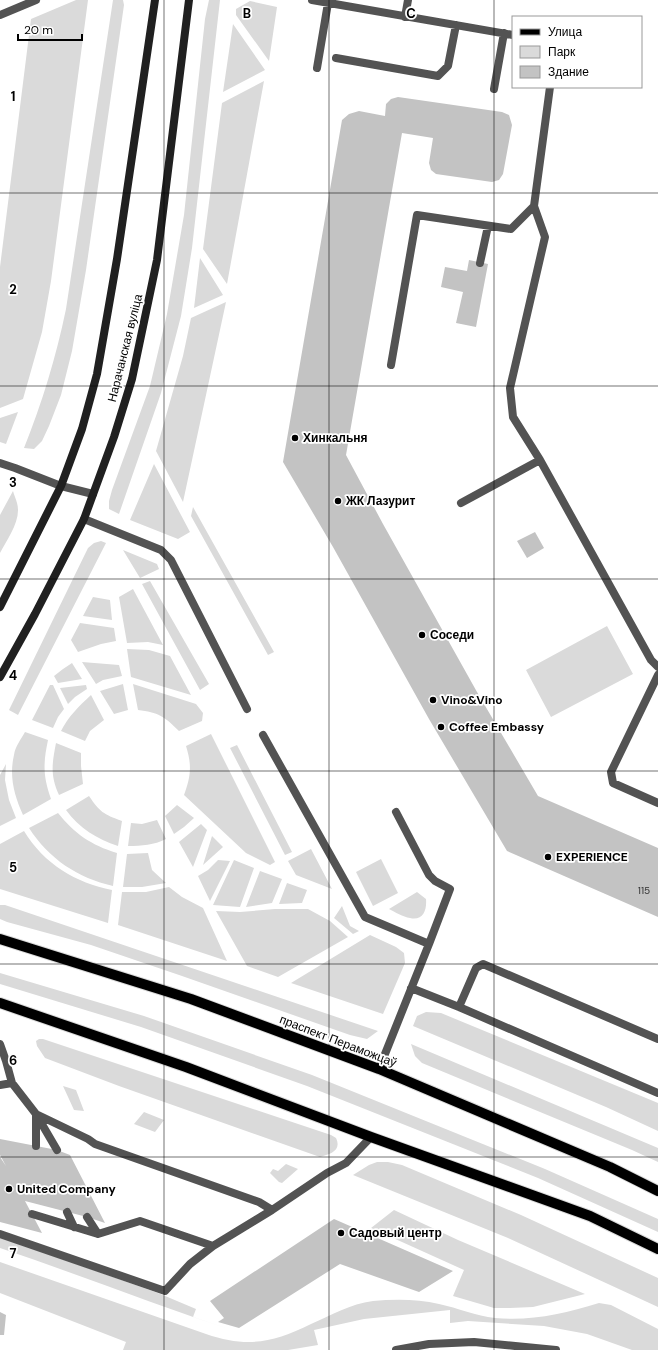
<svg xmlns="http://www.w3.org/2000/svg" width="658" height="1350" viewBox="0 0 658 1350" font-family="'DM Sans',sans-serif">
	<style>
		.green { fill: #dadada }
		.building { fill: #c3c3c3 }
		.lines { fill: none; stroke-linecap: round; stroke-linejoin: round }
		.primary-casing { stroke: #dbdbdb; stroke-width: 12 }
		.service { stroke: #535353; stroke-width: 8 }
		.secondary { stroke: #202020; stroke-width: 8 }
		.primary { stroke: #000; stroke-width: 10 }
		.grid { fill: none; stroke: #000; stroke-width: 1; stroke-opacity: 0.55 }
		.poi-dot { fill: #000; stroke: #fff; stroke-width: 1.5 }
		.labels { text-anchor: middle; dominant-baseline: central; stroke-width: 3.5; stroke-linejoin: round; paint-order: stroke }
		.number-label { font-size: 10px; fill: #313131 }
		.street-label { font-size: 12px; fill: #000; stroke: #fff }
		.poi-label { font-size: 12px; font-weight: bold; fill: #000; stroke: #fff; text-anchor: start }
		.grid-label { font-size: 13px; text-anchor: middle; font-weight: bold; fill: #000; stroke: #fff; stroke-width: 3.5; stroke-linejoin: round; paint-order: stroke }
	</style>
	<rect width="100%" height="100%" fill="#fff"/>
	<!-- green -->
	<path class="green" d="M76,0H88L51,281L42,332L23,399L0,408V267L31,19Z
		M113,0H123L124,5L86,270L72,351L61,395L49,426L42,441L34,449L24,448C42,403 56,357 66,309Z
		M209,0H220L192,248L181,316L161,393L119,514L109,509V501L112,490L150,386L167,314L184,215L205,19Z
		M250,1L277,7L269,61L236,15V9Z
		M233,24L265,70L223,92Z
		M264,81L227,284L203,249L222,103Z
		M200,258L223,295L194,308Z
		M226,302L183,502L156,451L183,356L191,318Z
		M18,412L6,444L0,442V418Z
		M154,464L190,532L178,539L130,520Z
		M13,491C14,495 16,499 17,503C22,520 7,539 0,553V515Z
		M193,507L274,652L268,655L191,516Z
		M101,541L106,543L18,715L9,710L88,548L94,543Z
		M123,550L157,564L159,569L140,578Z
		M150,581L209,684L200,690L142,584Z
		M133,589L163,645L148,642L127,643L119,597Z
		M93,597L110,600L112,620L83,616Z
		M80,623L114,628L116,641L101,644L78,652L71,640Z
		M607,626L633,674L551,717L526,670Z
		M127,649L149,650L170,656L191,695L131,677Z
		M82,662L119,665L122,676L103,680L96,684Z
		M72,663L82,679L58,683L54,676L63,669Z
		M123,684L128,710L114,714L100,691Z
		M133,684L196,704L203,713L202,721L179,731C165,717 158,712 138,710Z
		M50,685H53L64,709L58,717L53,728L32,720Z
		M86,685L87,689L75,697L68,704L60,688Z
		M91,695L104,720L90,731L85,741L61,731C68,717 79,706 91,695Z
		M25,732L48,740C43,764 43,776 51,799L23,815C14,795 9,776 14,755C15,747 21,739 25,732Z
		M211,734L275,862L270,865L246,853L184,795C191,776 192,765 186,746Z
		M56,743L81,753V766L83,784L59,795C50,775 52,764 56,743Z
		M237,745L292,852L285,855L230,748Z
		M6,764L5,780L9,800L16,818L0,826V775Z
		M89,796C100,812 103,814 122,821L118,846C97,839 79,828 66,810Z
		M177,805L194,818L184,827L174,834L165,816Z
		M58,813C75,834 91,845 117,853L113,886C78,878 49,859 29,828Z
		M157,820L166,839C154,845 142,846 128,846L131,823L142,824Z
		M201,824L207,830L193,867L179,842Z
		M24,831C44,864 76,883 112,890L108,923L0,889V844Z
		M212,836L223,847L203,865Z
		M311,849L332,889L296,875L288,861Z
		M148,853L152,870L166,883L142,887H123L127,854Z
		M381,859L398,893L373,906L356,872Z
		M218,860L230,861L210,901L198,876L208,870Z
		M234,860L254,868L240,907L213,905Z
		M260,871L282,879L272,903L246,907Z
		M287,883L307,890L302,903L279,904Z
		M169,887L182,897L203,908L227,961L118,925L122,892H146Z
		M417,892L426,899C427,910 423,921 410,918C403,917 395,912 389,909Z
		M0,905H5L378,1031L367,1039L350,1035L182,976L91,945L7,922L0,919Z
		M342,906L350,926L359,931L353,934L334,918Z
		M275,909H308L330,921L348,937L278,977L247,966L216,911L240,912Z
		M370,935L396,947L404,953L405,963L383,1014L291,983Z
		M0,973L144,1016L312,1075L545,1169L658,1219V1232L538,1178L307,1086L141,1027L0,984Z
		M426,1012L441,1013L658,1103V1131L606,1107L413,1026L417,1016Z
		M39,1039H43L331,1135L336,1138C342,1151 330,1154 320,1157L119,1086L45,1058L37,1046L36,1041Z
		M411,1044L658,1148V1162L632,1150L422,1063L415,1056Z
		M63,1086L76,1090L84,1111L74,1110Z
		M144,1112L164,1120L155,1132L134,1124Z
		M377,1162H388L402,1165L521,1215L658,1278V1307L508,1238L353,1175L369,1165Z
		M286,1164L298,1169L282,1183L279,1182L270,1173L273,1169L278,1171Z
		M394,1210L458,1240L585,1294L533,1307L510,1308H494L453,1296L464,1270L371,1228Z
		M0,1237L158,1293L196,1309L193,1317L238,1332C158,1306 80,1275 0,1248Z
		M0,1262L206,1334C247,1348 273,1343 311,1324C332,1315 350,1304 373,1301C395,1299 418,1299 439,1304C458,1308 476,1316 495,1318C532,1321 564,1314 599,1303L611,1305L658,1329V1350H632L587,1334L544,1326L468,1321L450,1323V1310L364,1319L314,1330L318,1345L288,1350H123L126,1342L0,1293Z"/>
	<!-- building -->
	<path class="building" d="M398,97L502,112L509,115L512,125L503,174L499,180L492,182L436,174L431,170L429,163L433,138L402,133L346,455L383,524L477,692L538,796L658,848V917L507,851L429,719L333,547L283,462L342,120L349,114L359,111L385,116L386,104L391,99Z
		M469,260L488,264L476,327L456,323L463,292L441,287L445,267L467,271Z
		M535,532L544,548L527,558L517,541Z
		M0,1139L57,1150L70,1155L105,1223L87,1217L25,1201L42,1233L0,1222V1157L6,1166L0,1155Z
		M334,1219L453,1271L419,1292L340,1264L239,1328L218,1322L224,1318L210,1301Z
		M0,1312L6,1315L4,1335H0Z"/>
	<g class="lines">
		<defs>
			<path id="primary" d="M0,939L191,999L379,1069L610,1167L658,1191
				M0,1003L186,1067L371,1137L590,1216L658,1249"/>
		</defs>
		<!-- primary casing -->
		<use href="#primary" class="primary-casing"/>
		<!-- service -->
		<path class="service" d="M312,0L513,35
			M0,15L36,0
			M405,17L408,0
			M336,58L438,76L448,66L456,25
			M317,68L328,3
			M494,89L504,33
			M534,206L545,237L510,388L513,417L540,460L651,660L658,667
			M480,263L488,226
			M391,365L417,215L511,229L534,206L550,87
			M0,463L15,468L61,486L93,494
			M461,503L540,460
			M84,519L161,550L171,560L247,709
			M658,675L611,772L613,783L658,803
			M263,735L365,917L429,944L379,1069
			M396,812L429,875L435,881L450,889L429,944
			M411,988L459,1007L658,1093
			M459,1007L476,968L483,964L658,1039
			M0,1044L6,1061L12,1083L36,1114L57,1150
			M0,1085L12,1083
			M36,1114L88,1139L95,1144L259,1202L272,1210
			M36,1115V1146
			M67,1212L74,1227
			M32,1214L98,1234
			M87,1217L98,1234L140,1221L213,1246L272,1210L327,1173L346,1163L371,1137
			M0,1234L165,1291L190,1264L213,1246
			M396,1350L429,1344L474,1342L556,1350"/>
		<!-- secondary -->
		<path class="secondary" d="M0,607L61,486L82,429L97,374L117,259L155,0
			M0,677L35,614L84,519L114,437L132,379L157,260L189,0"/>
		<!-- primary -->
		<use href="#primary" class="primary"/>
	</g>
	<!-- grid -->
	<path class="grid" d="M164,0V1350M329,0V1350M494,0V1350M0,193H658M0,386H658M0,579H658M0,771H658M0,964H658M0,1157H658"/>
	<!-- markers -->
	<g class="poi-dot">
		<circle cx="295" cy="438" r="4"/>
		<circle cx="338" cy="501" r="4"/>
		<circle cx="422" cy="635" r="4"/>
		<circle cx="433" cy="700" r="4"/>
		<circle cx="441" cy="727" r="4"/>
		<circle cx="548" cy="857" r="4"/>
		<circle cx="9" cy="1189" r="4"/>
		<circle cx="341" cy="1233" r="4"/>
	</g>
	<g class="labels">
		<!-- number labels -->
		<g class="number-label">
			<text x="644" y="890">115</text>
		</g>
		<!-- street labels -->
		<g class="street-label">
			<text transform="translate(125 348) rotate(-76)">Нарачанская вуліца</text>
			<text transform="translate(338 1041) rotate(21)">праспект Пераможцаў</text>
		</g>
		<!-- poi labels -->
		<g class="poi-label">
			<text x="303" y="438">Хинкальня</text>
			<text x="346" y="501">ЖК Лазурит</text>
			<text x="430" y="635">Соседи</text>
			<text x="441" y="700">Vino&amp;Vino</text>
			<text x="449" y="727">Coffee Embassy</text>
			<text x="556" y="857">EXPERIENCE</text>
			<text x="17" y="1189">United Company</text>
			<text x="349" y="1233">Садовый центр</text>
		</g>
	</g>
	<g class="grid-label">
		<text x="247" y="18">B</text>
		<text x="411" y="18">C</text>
		<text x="13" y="101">1</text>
		<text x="13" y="294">2</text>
		<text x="13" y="487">3</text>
		<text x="13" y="680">4</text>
		<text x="13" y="872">5</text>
		<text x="13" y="1065">6</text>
		<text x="13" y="1258">7</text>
	</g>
	<!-- legend -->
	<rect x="512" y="16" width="130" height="72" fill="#ffffff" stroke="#999999"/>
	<rect x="520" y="29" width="20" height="6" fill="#000000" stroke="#999999"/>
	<text x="548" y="36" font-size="12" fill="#000000">Улица</text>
	<rect x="520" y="46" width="20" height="12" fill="#dadada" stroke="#999999"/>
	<text x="548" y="56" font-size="12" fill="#000000">Парк</text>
	<rect x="520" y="66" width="20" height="12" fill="#c3c3c3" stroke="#999999"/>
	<text x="548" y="76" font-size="12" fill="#000000">Здание</text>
	<!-- scale -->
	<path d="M18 34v6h64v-6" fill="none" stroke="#000000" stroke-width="2"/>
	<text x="24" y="34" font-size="12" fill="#000000" stroke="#ffffff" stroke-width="3" paint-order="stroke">20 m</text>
</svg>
